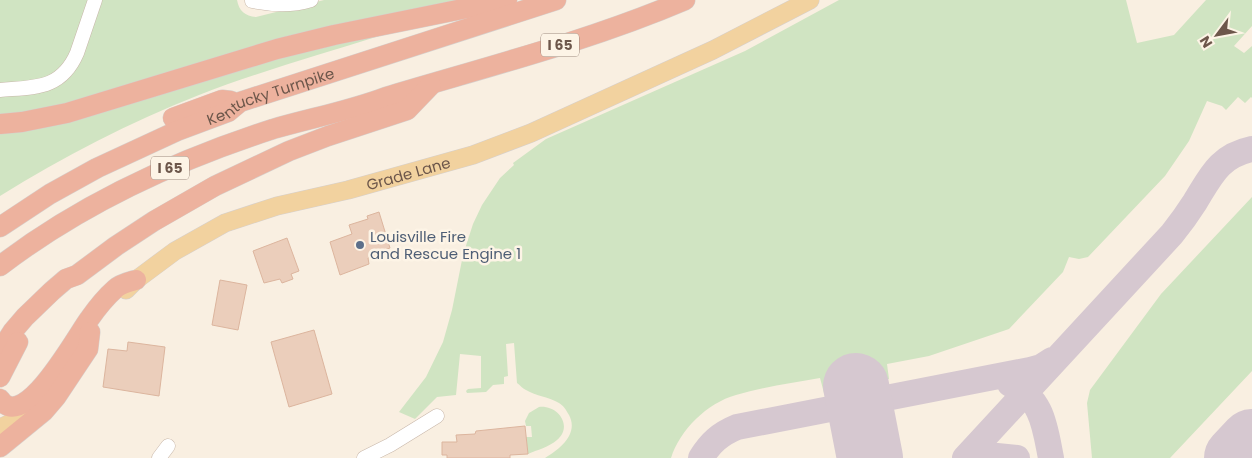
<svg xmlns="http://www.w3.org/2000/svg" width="1252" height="458" viewBox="0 0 1252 458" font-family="Poppins,sans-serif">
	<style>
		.green { fill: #d0e4c2 }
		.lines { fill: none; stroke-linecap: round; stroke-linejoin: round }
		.taxiway { stroke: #d6c8d0; stroke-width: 26 }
		.runway { stroke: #d6c8d0; stroke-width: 66 }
		.building { fill: #ebcebb; stroke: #dcb59e }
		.minor-casing { stroke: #c8b7aa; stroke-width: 15 }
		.major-casing { stroke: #d6d0cd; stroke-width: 19 }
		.highway-casing { stroke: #d6d0cd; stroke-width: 21 }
		.minor { stroke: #fff; stroke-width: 14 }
		.major { stroke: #f2d29f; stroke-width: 18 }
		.highway { stroke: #edb29e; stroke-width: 20 }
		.service-dot { fill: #5c6f8a; stroke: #fdf4e6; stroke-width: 2 }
		.labels { text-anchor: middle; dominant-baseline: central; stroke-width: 5; stroke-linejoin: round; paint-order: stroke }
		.shield { fill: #fdf4e6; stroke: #98867a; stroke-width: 1 }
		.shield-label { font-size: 14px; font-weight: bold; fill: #6d574b }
		.street-label { font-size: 15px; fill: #6d574b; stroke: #fdf4e6 }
		.service-label { font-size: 15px; fill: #4e5e75; stroke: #fdf4e6; text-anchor: start }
	</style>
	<rect width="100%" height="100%" fill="#f9efe1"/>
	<!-- green -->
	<path class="green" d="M0,0H91L78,41L59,75L0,86Z
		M99,0H237C239,11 245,16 256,17L324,0H464L74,103L0,117V94L51,89L62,84L72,75Z
		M839,0H1126L1137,43L1174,35L1206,0H1252V26L1234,46L1244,53L1252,46V98L1251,97L1245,103L1238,97L1226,110L1222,106L1207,101L1189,141L1165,176L1088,257L1079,259L1069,257L1063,272L1009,329L929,356L887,364L889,379L824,393L820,378C792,383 763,387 736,395C707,403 680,430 671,458H545C560,449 579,434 569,415C566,410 564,406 559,403C549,397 536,396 526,390C523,389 520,385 517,383L514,343L506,344L508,376L504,377V384L493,385L486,392L467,393L466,391L468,389L481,388V356L460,354L456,395L437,397L415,419L399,412L426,377L443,342L452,310L463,255L473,224L482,205L500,178L514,165L513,163L546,139L745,51Z
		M377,31L379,36C319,55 258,72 199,95C130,122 63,157 0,196V130Z
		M1252,197V371L1170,458H1092L1087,403L1090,390L1161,294Z
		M539,407C559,405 573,427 557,440C549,447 537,450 528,454L526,437H532L531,426H526L525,421L529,413Z"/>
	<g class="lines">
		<!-- taxiway -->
		<path class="taxiway" d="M1010,384C1043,398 1045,428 1051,458
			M701,458C710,443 720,434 737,427L1030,370L1041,367L1052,360
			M965,458L1172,234C1180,224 1188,213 1195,202C1211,176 1219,156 1252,149
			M975,458L987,455L1017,458"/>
		<!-- runway -->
		<path class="runway" d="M856,386L870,458
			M1237,458L1252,442"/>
	</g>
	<!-- building -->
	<path class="building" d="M379,212L390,248L381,251V253L368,258L369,264L340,275L330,242L352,234L349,225L368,219L367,216Z
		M287,238L299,271L291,274L293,279L282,283L280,279L264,283L253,251Z
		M220,280L247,285L238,330L212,325Z
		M314,330L332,394L289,407L271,342Z
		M128,342L165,347L159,396L103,387L108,349L127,351Z
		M525,426L528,454L510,455V458H447V455H442V442H457L456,435L475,434L476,431Z"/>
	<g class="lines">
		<defs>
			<path id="minor" d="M252,1C272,5 292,6 311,0
				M0,90C34,87 61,90 77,53L95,0
				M159,458L168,446
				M364,458L390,445L437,416"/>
			<g id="major">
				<path id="s1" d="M126,290L136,280L175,251L225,223L277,206L348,190L473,155L531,133L713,50L810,0"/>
				<path d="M0,428L15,421L41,399"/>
			</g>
			<g id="highway">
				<path d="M173,118L222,100L231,101"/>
				<path d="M0,124L22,122L67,113L277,49L334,35L507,0"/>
				<path id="s2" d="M0,227L50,194L97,168L177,131L228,112L240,102L556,0"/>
				<path d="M0,266C81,204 177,160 273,129C311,118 349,111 386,97C486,67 589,41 685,0"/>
				<path d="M0,351L13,331L25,317L52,291L66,279L77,275L116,246L154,221L215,186L289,151L328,136L407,110L431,85"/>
				<path d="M0,377L18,342"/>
				<path d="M0,399C24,435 78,333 90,318C97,308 106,297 115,289C120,284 129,282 136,280"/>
				<path d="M0,447L44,411L56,397L88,349L90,332"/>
			</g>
		</defs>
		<!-- minor casing -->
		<use href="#minor" class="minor-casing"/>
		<!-- major casing -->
		<use href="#major" class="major-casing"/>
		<!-- highway casing -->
		<use href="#highway" class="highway-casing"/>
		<!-- minor -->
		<use href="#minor" class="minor"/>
		<!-- major -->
		<use href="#major" class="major"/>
		<!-- highway -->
		<use href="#highway" class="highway"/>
	</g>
	<!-- markers -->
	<circle class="service-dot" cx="360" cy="245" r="5"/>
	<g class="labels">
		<!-- shield labels -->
		<g class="shield">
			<rect x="541" y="33.5" width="38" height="23" rx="4"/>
			<rect x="151" y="156.5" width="38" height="23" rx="4"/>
		</g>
		<g class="shield-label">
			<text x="560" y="45">I 65</text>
			<text x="170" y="168">I 65</text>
		</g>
		<!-- street labels -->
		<g class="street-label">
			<text stroke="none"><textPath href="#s2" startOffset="302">Kentucky Turnpike</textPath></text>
			<text stroke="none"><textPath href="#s1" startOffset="310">Grade Lane</textPath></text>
		</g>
		<!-- service labels -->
		<g class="service-label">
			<text x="370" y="236">Louisville Fire<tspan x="370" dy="17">and Rescue Engine 1</tspan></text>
		</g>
	</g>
	<!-- north arrow -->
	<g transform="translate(1217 35) rotate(238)" stroke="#fdf4e6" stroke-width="4" paint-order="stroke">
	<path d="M0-4L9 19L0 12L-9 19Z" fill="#6d574b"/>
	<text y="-8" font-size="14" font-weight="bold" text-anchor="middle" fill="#6d574b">N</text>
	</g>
</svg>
